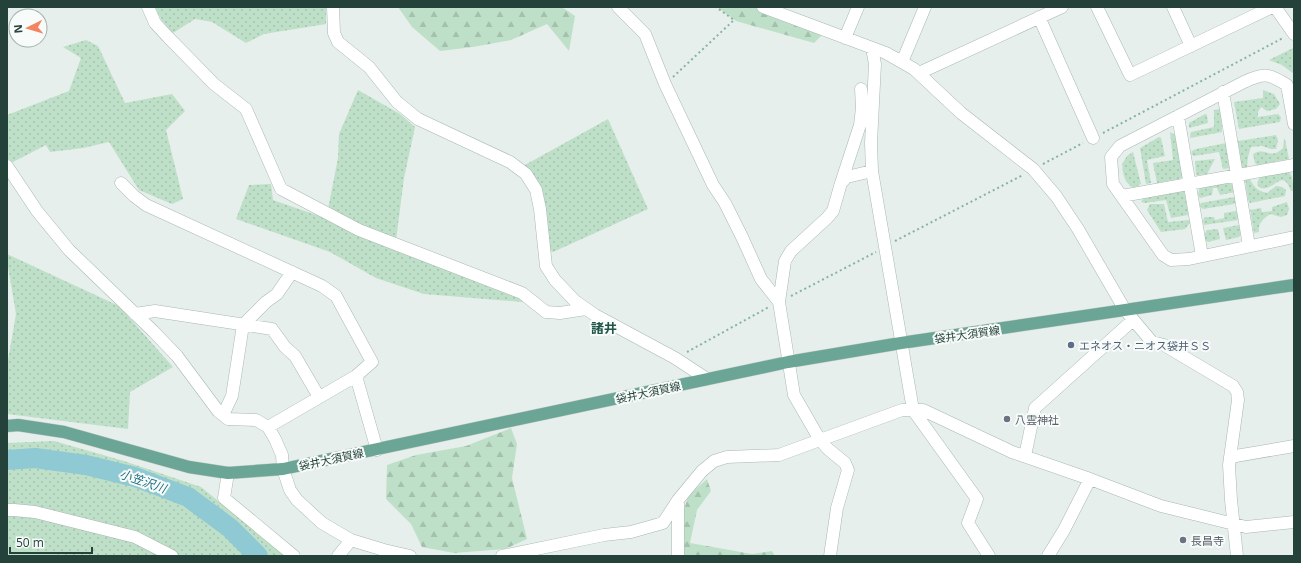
<svg xmlns="http://www.w3.org/2000/svg" width="1301" height="563" viewBox="0 0 1301 563" font-family="'Open Sans','Noto Sans JP',sans-serif">
	<style>
		.grass { fill: url(#grass-dots) }
		.forest { fill: url(#forest-firs) }
		.park { fill: #bfe0c8 }
		.lines { fill: none; stroke-linecap: round; stroke-linejoin: round }
		.river { stroke: #8ec9d4; stroke-width: 20 }
		.minor-casing { stroke: #a8b8b2; stroke-width: 13 }
		.major-casing { stroke: #c2cac8; stroke-width: 13 }
		.path { stroke: #86b3a5; stroke-width: 2; stroke-dasharray: 2 3; stroke-linecap: butt }
		.minor { stroke: #fff; stroke-width: 12 }
		.major { stroke: #6aa596; stroke-width: 12 }
		.service-dot { fill: #5c6f8a; stroke: #f7fbf9; stroke-width: 1.5 }
		.worship-dot { fill: #6b7280; stroke: #f7fbf9; stroke-width: 1.5 }
		.labels { text-anchor: middle; dominant-baseline: central; stroke-width: 4; stroke-linejoin: round; paint-order: stroke }
		.street-label { font-size: 11px; fill: #24423a; stroke: #f7fbf9 }
		.service-label { font-size: 11px; fill: #4e5e75; stroke: #f7fbf9; text-anchor: start }
		.worship-label { font-size: 11px; fill: #5b616d; stroke: #f7fbf9; text-anchor: start }
		.water-label { font-size: 12px; font-style: italic; fill: #1c6f80; stroke: #f7fbf9 }
		.quarter-label { font-size: 13px; font-weight: bold; fill: #1f5548; stroke: #f7fbf9 }
	</style>
	<defs>
		<pattern id="grass-dots" width="8" height="8" patternUnits="userSpaceOnUse"><rect width="8" height="8" fill="#bfe0c8"/><path d="M2 2h.1M6 6h.1" fill="none" stroke="#a4c1ad" stroke-width="1.8" stroke-linecap="round"/></pattern>
		<pattern id="forest-firs" width="22" height="20" patternUnits="userSpaceOnUse"><rect width="22" height="20" fill="#bfe0c8"/><path d="M5 1l3.5 6h-7zM16 11l3.5 6h-7z" fill="#a4c1ad"/></pattern>
	</defs>
	<rect width="100%" height="100%" fill="#e6efeb"/>
	<!-- grass -->
	<path class="grass" d="M155,7H326V24L264,34L246,43L212,22L195,19L173,33L161,19Z
		M86,40L98,46L125,103L172,94L185,111L166,130L183,199L172,204L139,190L109,142L83,148L50,152L46,145L11,163L7,158V115L69,91L81,58L63,47Z
		M1293,48L1294,51V74L1282,65L1269,60Z
		M358,90L400,114L415,127L404,178L396,240L364,228L328,209L338,158L339,134Z
		M1263,90L1274,94L1280,104L1276,109L1267,111L1261,107L1258,112V117L1278,114L1281,117L1280,122L1239,129L1234,102L1263,98Z
		M1221,109L1222,132L1190,138L1191,132L1214,127V110Z
		M1205,114L1207,115L1208,123L1189,128V123Z
		M608,119L648,209L553,252L548,250L523,166Z
		M1170,132L1177,136L1184,178L1157,183L1153,163L1173,160Z
		M1276,135L1278,140L1276,149H1271L1262,146L1251,147L1248,157L1247,167L1242,168L1238,141Z
		M1159,137L1161,138L1165,156L1147,160L1151,183L1146,184L1140,148Z
		M1284,139H1285L1289,159L1257,165L1255,163L1253,154C1267,146 1269,161 1283,148Z
		M1226,143L1231,168L1223,169L1219,152L1194,156L1191,154L1192,151L1196,149Z
		M1133,152L1141,184L1134,188C1124,183 1123,174 1122,164L1127,156Z
		M1215,159L1207,174L1196,175L1195,161Z
		M1289,172L1292,177L1294,191H1291C1283,170 1277,186 1266,188C1264,189 1262,188 1260,188C1256,184 1257,182 1260,177Z
		M1249,177C1253,186 1257,191 1267,193L1276,186L1282,187L1286,190L1285,196L1250,203L1248,200L1245,178Z
		M1232,180L1235,192L1220,195L1217,188H1213L1212,195L1200,198L1198,195L1200,186Z
		M271,184L273,200L319,216L370,240L534,303L424,294L376,278L330,252L236,219L249,185Z
		M1184,190L1188,212V215L1171,218L1166,200L1145,203L1141,202L1145,195Z
		M1234,197L1237,198L1234,204L1203,209L1199,206L1201,203Z
		M1287,202L1289,209L1287,215L1281,217L1270,214C1263,219 1258,223 1259,232L1254,233L1250,210L1261,208L1262,212L1272,211V207Z
		M1150,204H1164L1168,222L1189,220L1190,223L1185,229L1161,232L1147,210Z
		M1236,211L1240,215L1238,220L1204,225L1203,222L1204,217H1214L1215,220L1224,218V213Z
		M1239,225L1242,233L1239,237L1226,240L1223,228Z
		M1218,229L1220,239L1208,242L1205,240L1204,235L1207,230Z
		M7,254L119,306L173,367L130,392L128,429L7,414V366L16,314L7,261Z
		M54,441L124,461L201,487L286,556H7V443Z"/>
	<!-- forest -->
	<path class="forest" d="M398,7H562L575,16L569,51L547,24L511,40L473,47L440,51L412,27Z
		M717,7H763L825,30L820,37L814,43L736,21Z
		M511,428L517,444L512,478L527,539L505,549L454,553L422,547L411,524L386,499L387,465L416,455L466,446Z
		M707,479L711,491L697,510L690,543L752,554L772,551L775,556H683L684,509L689,495Z"/>
	<!-- park -->
	<path class="park" d="M7,545L65,556H7Z"/>
	<g class="lines">
		<!-- river -->
		<path class="river" d="M7,460L35,458L86,465L135,477L188,497L230,528L258,556"/>
		<defs>
			<path id="minor" d="M148,7L155,23L168,37L214,84L246,109L281,189L359,230L522,293L546,312L560,313L586,309
				M333,7L334,33L338,42L369,67L397,102L418,119L510,162L526,174L536,190L540,209L546,266L555,280L575,301L595,315L675,358L707,379
				M618,7L645,34L665,84L713,185L725,203L742,237L761,279L779,302
				M763,7L886,53L914,69L961,113L1033,169L1056,196L1078,229L1125,310L1152,342L1164,345L1233,386L1237,392L1238,400L1229,465L1231,500L1237,556
				M1097,7L1130,75L1272,7
				M1173,7L1191,46
				M1275,7L1294,34
				M1039,17L1093,138
				M845,38L858,7
				M872,48L875,64L871,143L872,171L913,410L977,499L968,523L989,556
				M902,62L925,7
				M919,73L1062,7
				M1223,92L1249,246
				M1178,116L1202,256
				M1294,124L1287,85C1268,73 1264,73 1244,82L1120,146L1111,157L1113,184L1163,255L1171,260L1189,259L1294,237
				M7,166L37,211L69,250L153,331L177,356L218,411L228,419L256,420L268,427L275,439L282,455L283,469L290,490L297,500L322,523L351,540L384,550L410,556
				M121,183L134,196L146,205L322,286L336,296L372,362L356,376L377,450
				M841,183L860,125L862,108L861,89
				M1122,196L1294,165
				M135,314L155,311L272,329L285,347L295,356L319,397
				M223,415L232,396L243,325L266,302L277,294L292,272
				M268,427L356,376
				M1025,456L1035,408L1133,320
				M1230,457L1294,446
				M228,473L224,498L294,556
				M7,510H14L35,512L135,537L172,556
				M338,556L351,540
				M502,556L604,535L631,532L663,523L678,500L702,471L714,461L727,457L779,455L902,410H923L1012,452L1090,479L1161,506L1246,527L1294,522
				M678,556V500
				M830,556L837,508L848,470L845,463L828,449L820,440L794,395L779,302L785,261L791,251L827,218L833,211L841,183L847,177L872,171
				M1048,556L1064,530L1090,479"/>
			<path id="major" d="M7,426L18,425L64,432L189,467L228,473L283,469L788,362L901,343L1294,285"/>
		</defs>
		<!-- minor casing -->
		<use href="#minor" class="minor-casing"/>
		<!-- major casing -->
		<use href="#major" class="major-casing"/>
		<!-- path -->
		<path class="path" d="M673,77L734,20L716,7
			M1103,133L1283,38
			M1043,164L1083,143
			M895,241L1023,175
			M791,296L876,252
			M687,352L769,307"/>
		<!-- minor -->
		<use href="#minor" class="minor"/>
		<!-- major -->
		<use href="#major" class="major"/>
	</g>
	<!-- markers -->
	<circle class="service-dot" cx="1071" cy="345" r="4"/>
	<g class="worship-dot">
		<circle cx="1007" cy="419" r="4"/>
		<circle cx="1183" cy="540" r="4"/>
	</g>
	<g class="labels">
		<!-- street labels -->
		<g class="street-label">
			<text transform="translate(967 334) rotate(-8)">袋井大須賀線</text>
			<text transform="translate(648 392) rotate(-12)">袋井大須賀線</text>
			<text transform="translate(331 459) rotate(-12)">袋井大須賀線</text>
		</g>
		<!-- service labels -->
		<g class="service-label">
			<text x="1079" y="345">エネオス・ニオス袋井ＳＳ</text>
		</g>
		<!-- worship labels -->
		<g class="worship-label">
			<text x="1015" y="419">八雲神社</text>
			<text x="1191" y="540">長昌寺</text>
		</g>
		<!-- water labels -->
		<g class="water-label">
			<text transform="translate(143 481) rotate(19)">小笠沢川</text>
		</g>
		<!-- quarter labels -->
		<g class="quarter-label">
			<text x="604" y="328">諸井</text>
		</g>
	</g>
	<!-- border -->
	<rect width="1301" height="563" fill="none" stroke="#24423a" stroke-width="16"/>
	<!-- north arrow -->
	<g transform="translate(28 28) rotate(265)"><circle r="19" fill="#f7fbf9" stroke="#a3b1ad"/>
	<path d="M0-3L7 15L0 10L-7 15Z" fill="#f4845f"/>
	<text y="-6" font-size="11" font-weight="bold" text-anchor="middle" fill="#24423a">N</text>
	</g>
	<!-- scale -->
	<path d="M10 547v6h82v-6" fill="none" stroke="#24423a" stroke-width="2"/>
	<text x="16" y="547" font-size="12" fill="#24423a" stroke="#f7fbf9" stroke-width="3" paint-order="stroke">50 m</text>
</svg>
